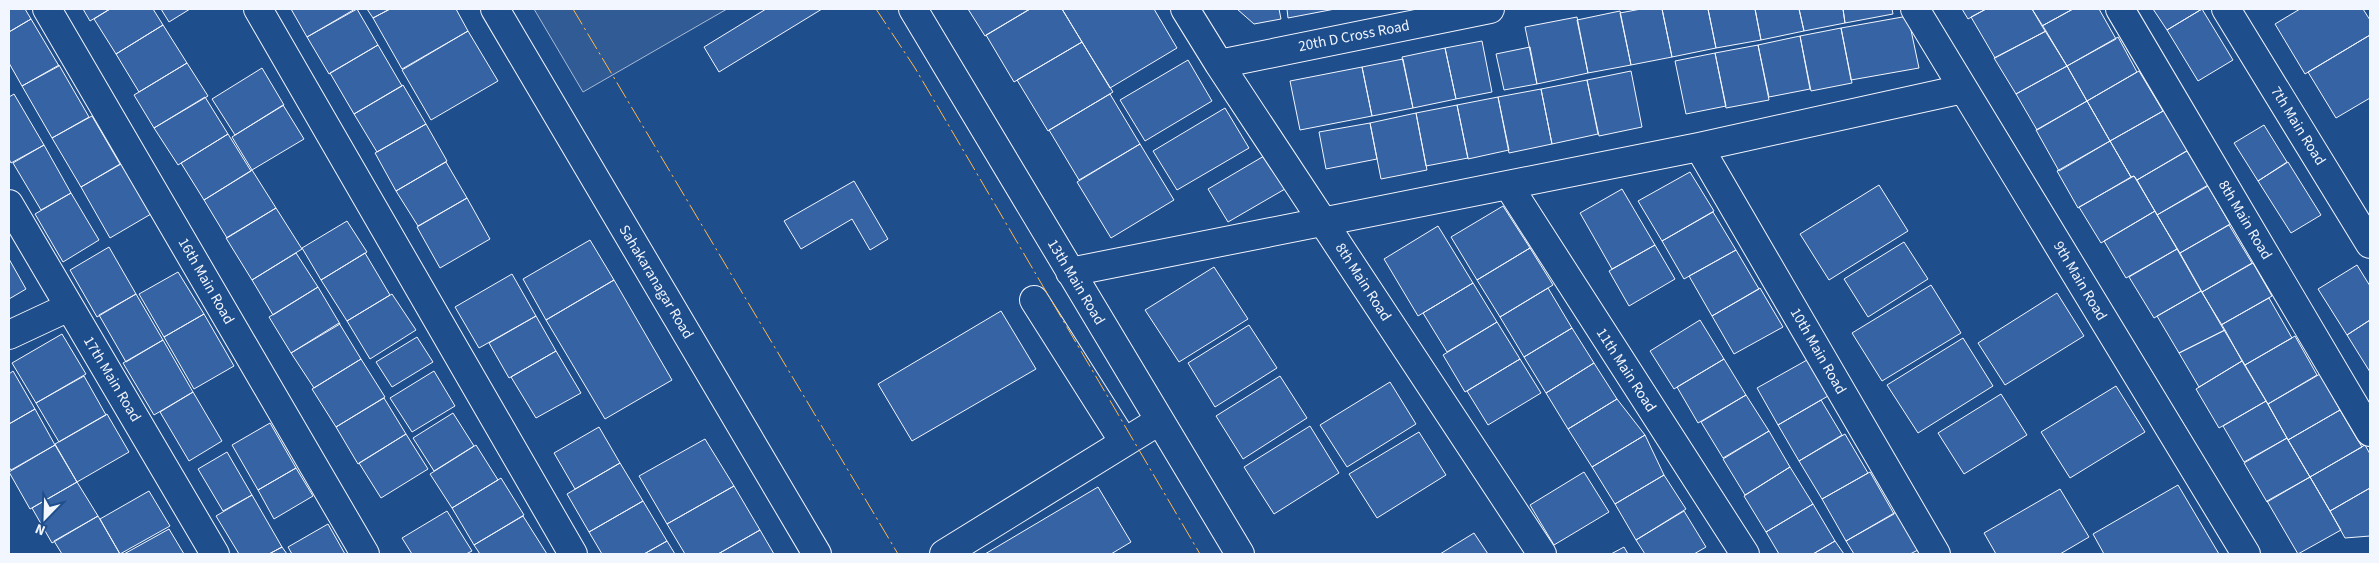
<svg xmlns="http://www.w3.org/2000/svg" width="2379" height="563" viewBox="0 0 2379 563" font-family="'Source Sans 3',sans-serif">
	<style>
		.built { fill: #305b95; stroke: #a8bbd7 }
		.building { fill: #3563a3; stroke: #f2f6ff }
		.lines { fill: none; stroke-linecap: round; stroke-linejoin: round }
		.minor-casing { stroke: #f2f6ff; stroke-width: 30 }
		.minor { stroke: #1f4e8c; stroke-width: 28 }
		.power { stroke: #ffb74d; stroke-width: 1; stroke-dasharray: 18 4 2.5 4; stroke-linecap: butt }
		.labels { text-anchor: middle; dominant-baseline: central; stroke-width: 4; stroke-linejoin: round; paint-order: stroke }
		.street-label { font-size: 15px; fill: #f2f6ff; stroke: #1f4e8c }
	</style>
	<rect width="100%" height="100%" fill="#1f4e8c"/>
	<!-- built -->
	<path class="built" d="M534,9H727L583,92Z"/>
	<!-- building -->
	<path class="building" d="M9,9H25L31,19L9,32Z
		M83,9H110L90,21Z
		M110,9H153L163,25L116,54L94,19Z
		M161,9H190L169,22Z
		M291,9H355L307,37Z
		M357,9L378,45L329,74L307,37Z
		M367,9H390L373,18Z
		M390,9H456L468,31L402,69L373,18Z
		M766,9H822L719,72L704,47Z
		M968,9H1030L985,36Z
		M1030,9H1062L1082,42L1014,82L986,35Z
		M1062,9H1154L1177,48L1110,88Z
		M1237,9H1279L1281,19L1254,24Z
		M1287,9H1335L1288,18Z
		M1641,9H1662L1672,57L1631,65L1620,13Z
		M1662,9H1708L1716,48L1672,57Z
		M1708,9H1755L1761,40L1716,48Z
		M1755,9H1799L1804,31L1761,40Z
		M1799,9H1843L1845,23L1804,31Z
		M1843,9H1892L1893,14L1845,23Z
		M1962,9H1986L1968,19Z
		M1986,9H2032L2046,31L1995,58L1971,17Z
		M2032,9H2073L2042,26Z
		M2073,9H2099L2116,39L2067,66L2042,26Z
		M2153,9H2202L2167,30Z
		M2202,9L2233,60L2198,81L2167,30Z
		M2300,9H2363L2370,20V35L2305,74L2275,24Z
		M1620,11L1631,65L1588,73L1577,20Z
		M1908,16L1919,68L1851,80L1841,28Z
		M1577,17L1588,73L1537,84L1525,27Z
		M31,19L59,66L22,86L9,63V32Z
		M163,25L187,63L139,92L116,54Z
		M1841,28L1852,83L1811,91L1800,36Z
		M468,31L498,81L431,120L402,70Z
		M2046,31L2067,66L2016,94L1994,58Z
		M2370,35V98L2336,118L2308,72Z
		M1800,36L1810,89L1769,97L1758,45Z
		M2118,37L2137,72L2087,101L2067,66Z
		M1482,41L1492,92L1456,99L1445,48Z
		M1082,42L1113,92L1048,131L1017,80Z
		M378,45L402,86L354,114L330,73Z
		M1758,45L1769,100L1726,108L1715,53Z
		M1530,47L1537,84L1504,90L1496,54Z
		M1445,48L1456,99L1413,108L1402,57Z
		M1715,53L1726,106L1686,114L1675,61Z
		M1403,59L1413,108L1372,116L1362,67Z
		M1188,60L1212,101L1145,141L1120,100Z
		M187,63L208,96L154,128L134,95Z
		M59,65L89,117L52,138L22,86Z
		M2067,66L2087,101L2037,130L2016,94Z
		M1362,67L1372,116L1300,130L1290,81Z
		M262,68L284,105L235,135L212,99Z
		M1631,71L1642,127L1599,136L1587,80Z
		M2139,71L2163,111L2110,141L2087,101Z
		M1587,80L1598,134L1552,144L1541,89Z
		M403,85L426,124L377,152L354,114Z
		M1541,89L1552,144L1509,153L1498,97Z
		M14,94L44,145L11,163L9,159V97Z
		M1110,94L1140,144L1079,180L1049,130Z
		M205,97L228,134L178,165L154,128Z
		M1498,97L1509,150L1468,159L1457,105Z
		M2087,101L2110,141L2059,171L2036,130Z
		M283,105L304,139L252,170L232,137Z
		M1457,105L1468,158L1426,166L1416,113Z
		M1225,108L1249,148L1177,190L1153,151Z
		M2165,110L2188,150L2137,180L2134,176L2131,177L2110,141Z
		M1416,113L1427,170L1381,179L1370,123Z
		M92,116L120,164L81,187L52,138Z
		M1370,123L1377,159L1326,169L1319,132Z
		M426,124L447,161L396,191L375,153Z
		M2264,125L2287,162L2258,181L2234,143Z
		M228,134L251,171L204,200L181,163Z
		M2110,141L2131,177L2078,208L2057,171Z
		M1140,144L1174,200L1111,238L1077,182Z
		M44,145L71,193L41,210L13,163Z
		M2187,151L2208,185L2157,215L2137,180Z
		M1264,156L1285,189L1228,222L1208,189Z
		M446,162L467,198L418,226L396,191Z
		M2288,162L2321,215L2291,233L2258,181Z
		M121,164L151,214L110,238L81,187Z
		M252,170L276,208L227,238L204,200Z
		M1690,172L1714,211L1662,241L1638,201Z
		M2134,176L2155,211L2101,243L2079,207Z
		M854,181L888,239L870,250L852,219L801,249L784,221Z
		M1879,185L1908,231L1829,280L1800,234Z
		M2208,186L2230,224L2180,253L2157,215Z
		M1622,189L1655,245L1612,269L1580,213Z
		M71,193L99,240L63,262L35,214Z
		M467,198L490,239L440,268L417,227Z
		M1503,206L1530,248L1477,280L1451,237Z
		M276,208L302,249L252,280L226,238Z
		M2155,211L2177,249L2126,278L2104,241Z
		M1713,212L1736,250L1684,279L1662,241Z
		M347,221L367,252L321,280L302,248Z
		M2229,225L2252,263L2202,292L2180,253Z
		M1438,226L1473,283L1418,316L1384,259Z
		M590,240L614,280L546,320L523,279Z
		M1904,242L1928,279L1868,317L1844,279Z
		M1655,245L1675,279L1629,306L1609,271Z
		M109,247L136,294L97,317L70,270Z
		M1530,248L1553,285L1500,317L1477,280Z
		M2177,249L2201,291L2154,318L2129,277Z
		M1736,250L1759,289L1712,316L1689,276Z
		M296,253L318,287L273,315L252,280Z
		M365,253L390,295L347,321L321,280Z
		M9,259L26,289L9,299Z
		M2253,263L2272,296L2221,325L2202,292Z
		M2357,265L2370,286V320L2347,335L2318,289Z
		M1214,267L1248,319L1179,362L1145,310Z
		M178,272L204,314L164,337L139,294Z
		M512,274L536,316L479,348L455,307Z
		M614,280L672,380L605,419L546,320Z
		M1473,283L1497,322L1447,352L1423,313Z
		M1931,285L1961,333L1882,381L1852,333Z
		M318,287L340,324L291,353L269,317Z
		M1548,288L1572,328L1524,357L1500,317Z
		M1760,288L1783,327L1734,354L1712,316Z
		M2201,291L2225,330L2179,353L2157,316Z
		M2057,293L2084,336L2005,385L1978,343Z
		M136,294L163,340L126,362L99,315Z
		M392,294L416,330L370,359L347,321Z
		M2269,298L2292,338L2245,365L2221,325Z
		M1001,311L1036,369L912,441L878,384Z
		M204,314L234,366L194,389L164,337Z
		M536,316L556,351L509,378L489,343Z
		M1700,320L1724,359L1674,389L1650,351Z
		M2370,320V372L2347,335Z
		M1497,322L1520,359L1465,392L1443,355Z
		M339,323L361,359L314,388L291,353Z
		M1249,325L1277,368L1215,407L1188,363Z
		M1572,328L1594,363L1546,393L1524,357Z
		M2225,330L2242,361L2199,387L2179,353Z
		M62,334L86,374L36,403L12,363Z
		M2295,336L2317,375L2268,404L2245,365Z
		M417,337L433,362L392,387L376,362Z
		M1963,338L1993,386L1918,433L1887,385Z
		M163,340L193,392L154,415L123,363Z
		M556,351L581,393L536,418L511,377Z
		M361,359L385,397L336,427L312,389Z
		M1520,359L1541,393L1488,425L1467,391Z
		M1724,359L1746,395L1698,423L1677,387Z
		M1807,360L1828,396L1778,425L1757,388Z
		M2242,361L2266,401L2219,428L2196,389Z
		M1594,363L1617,399L1568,429L1546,393Z
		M13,371L35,409L9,424V374Z
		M434,371L455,406L412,432L390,398Z
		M2320,374L2340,410L2288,440L2268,404Z
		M84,376L106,415L59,442L36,403Z
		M1280,376L1307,418L1243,459L1216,416Z
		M1390,382L1416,424L1347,467L1320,425Z
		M2116,386L2145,432L2070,478L2041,432Z
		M193,392L222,441L189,461L160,412Z
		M2001,394L2027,435L1964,474L1938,433Z
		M1746,395L1769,431L1723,458L1701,422Z
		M384,398L406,434L358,464L336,427Z
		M1617,399L1645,435L1592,467L1568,429Z
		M1821,400L1842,435L1799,461L1778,425Z
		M2266,401L2287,438L2244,462L2223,426Z
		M35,409L55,445L11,470L9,467V424Z
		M2340,410L2362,447L2310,477L2288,440Z
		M453,413L474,446L434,471L413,438Z
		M107,414L129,452L77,482L55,444Z
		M270,423L296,468L258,490L232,445Z
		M1310,426L1339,473L1274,514L1244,467Z
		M599,427L620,463L575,489L554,453Z
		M1769,431L1790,467L1745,495L1723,459Z
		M1419,432L1446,475L1377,518L1349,474Z
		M406,434L428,469L381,498L359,463Z
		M1845,434L1868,473L1822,499L1799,461Z
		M1645,435L1664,475L1615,504L1592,467Z
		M2287,438L2310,477L2267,502L2244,463Z
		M705,439L734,486L667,524L639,476Z
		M55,445L77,482L30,509L9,472Z
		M476,445L498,480L452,508L430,474Z
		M2365,445L2370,454V488L2330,511L2310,477Z
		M227,452L252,495L223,511L198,469Z
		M620,463L643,501L589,532L567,494Z
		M1790,467L1813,504L1766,532L1744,496Z
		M296,468L313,496L274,519L258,490Z
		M1584,472L1609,512L1554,545L1530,505Z
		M1870,472L1894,514L1846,541L1822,499Z
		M1664,475L1686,509L1636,540L1615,504Z
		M2310,477L2341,530L2298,554L2267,501Z
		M501,478L524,515L474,545L452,508Z
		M77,482L98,516L52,543L32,508Z
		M2178,485L2219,554H2104L2093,534Z
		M734,486L760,530L718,554H685L667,524Z
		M1098,487L1131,542L1111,554H985Z
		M2370,488V536L2345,538L2330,511Z
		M2060,489L2089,537L2060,554H1996L1984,533Z
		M149,491L170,526L120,554L100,519Z
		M252,495L282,547L269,554H239L216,516Z
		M643,501L667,541L644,554H602L589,532Z
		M1813,504L1835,541L1813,554H1779L1766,532Z
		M447,511L472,551L466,554H412L402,538Z
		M1684,511L1706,547L1694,554H1645L1636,540Z
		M1896,512L1918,550L1910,554H1854L1846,541Z
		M98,516L120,554H62L54,541Z
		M523,516L547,554H480L474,545Z
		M328,524L345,554H292L288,547Z
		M169,529L184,554H124Z
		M760,530L774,554H718Z
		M1474,533L1488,554H1440Z
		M667,541L675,554H644Z
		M1835,541L1844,554H1813Z
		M282,547L287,554H269Z
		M1624,547L1628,554H1611Z"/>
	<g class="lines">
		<defs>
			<path id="minor" d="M47,9L365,554
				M258,9L573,554
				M495,9L817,554
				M913,9L1240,554
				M1185,9L1219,64L1542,554
				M1915,9L2246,554
				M2120,9L2370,432
				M2226,9L2370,244
				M1219,64L1490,9
				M1699,147L1936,554
				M1508,185L1745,554
				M9,204L215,554
				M1070,272L1699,147L1963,89
				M1034,300L1124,442
				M9,335L69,307
				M944,554L1159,421"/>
		</defs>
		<!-- minor casing -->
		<use href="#minor" class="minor-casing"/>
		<!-- minor -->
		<use href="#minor" class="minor"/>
		<!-- power -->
		<path class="power" d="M573,9L898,554
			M876,9L915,68L1200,554"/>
	</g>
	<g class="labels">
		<!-- street labels -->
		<g class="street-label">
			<text transform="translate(1354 36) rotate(-11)">20th D Cross Road</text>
			<text transform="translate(2298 126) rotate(58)">7th Main Road</text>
			<text transform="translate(2245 220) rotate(59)">8th Main Road</text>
			<text transform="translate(206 281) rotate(60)">16th Main Road</text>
			<text transform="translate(2080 281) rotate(59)">9th Main Road</text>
			<text transform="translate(656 282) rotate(59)">Sahakaranagar Road</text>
			<text transform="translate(1076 282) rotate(59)">13th Main Road</text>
			<text transform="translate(1363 282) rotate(57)">8th Main Road</text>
			<text transform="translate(1818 351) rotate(60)">10th Main Road</text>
			<text transform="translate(1626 370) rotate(57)">11th Main Road</text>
			<text transform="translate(112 379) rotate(59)">17th Main Road</text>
		</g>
	</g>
	<!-- border -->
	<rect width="2379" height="563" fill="none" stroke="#f2f6ff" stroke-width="20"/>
	<!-- north arrow -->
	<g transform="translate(45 518) rotate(203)" stroke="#1f4e8c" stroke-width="4" paint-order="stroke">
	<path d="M0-4L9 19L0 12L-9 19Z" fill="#f2f6ff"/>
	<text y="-8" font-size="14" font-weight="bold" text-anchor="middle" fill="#f2f6ff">N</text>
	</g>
</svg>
